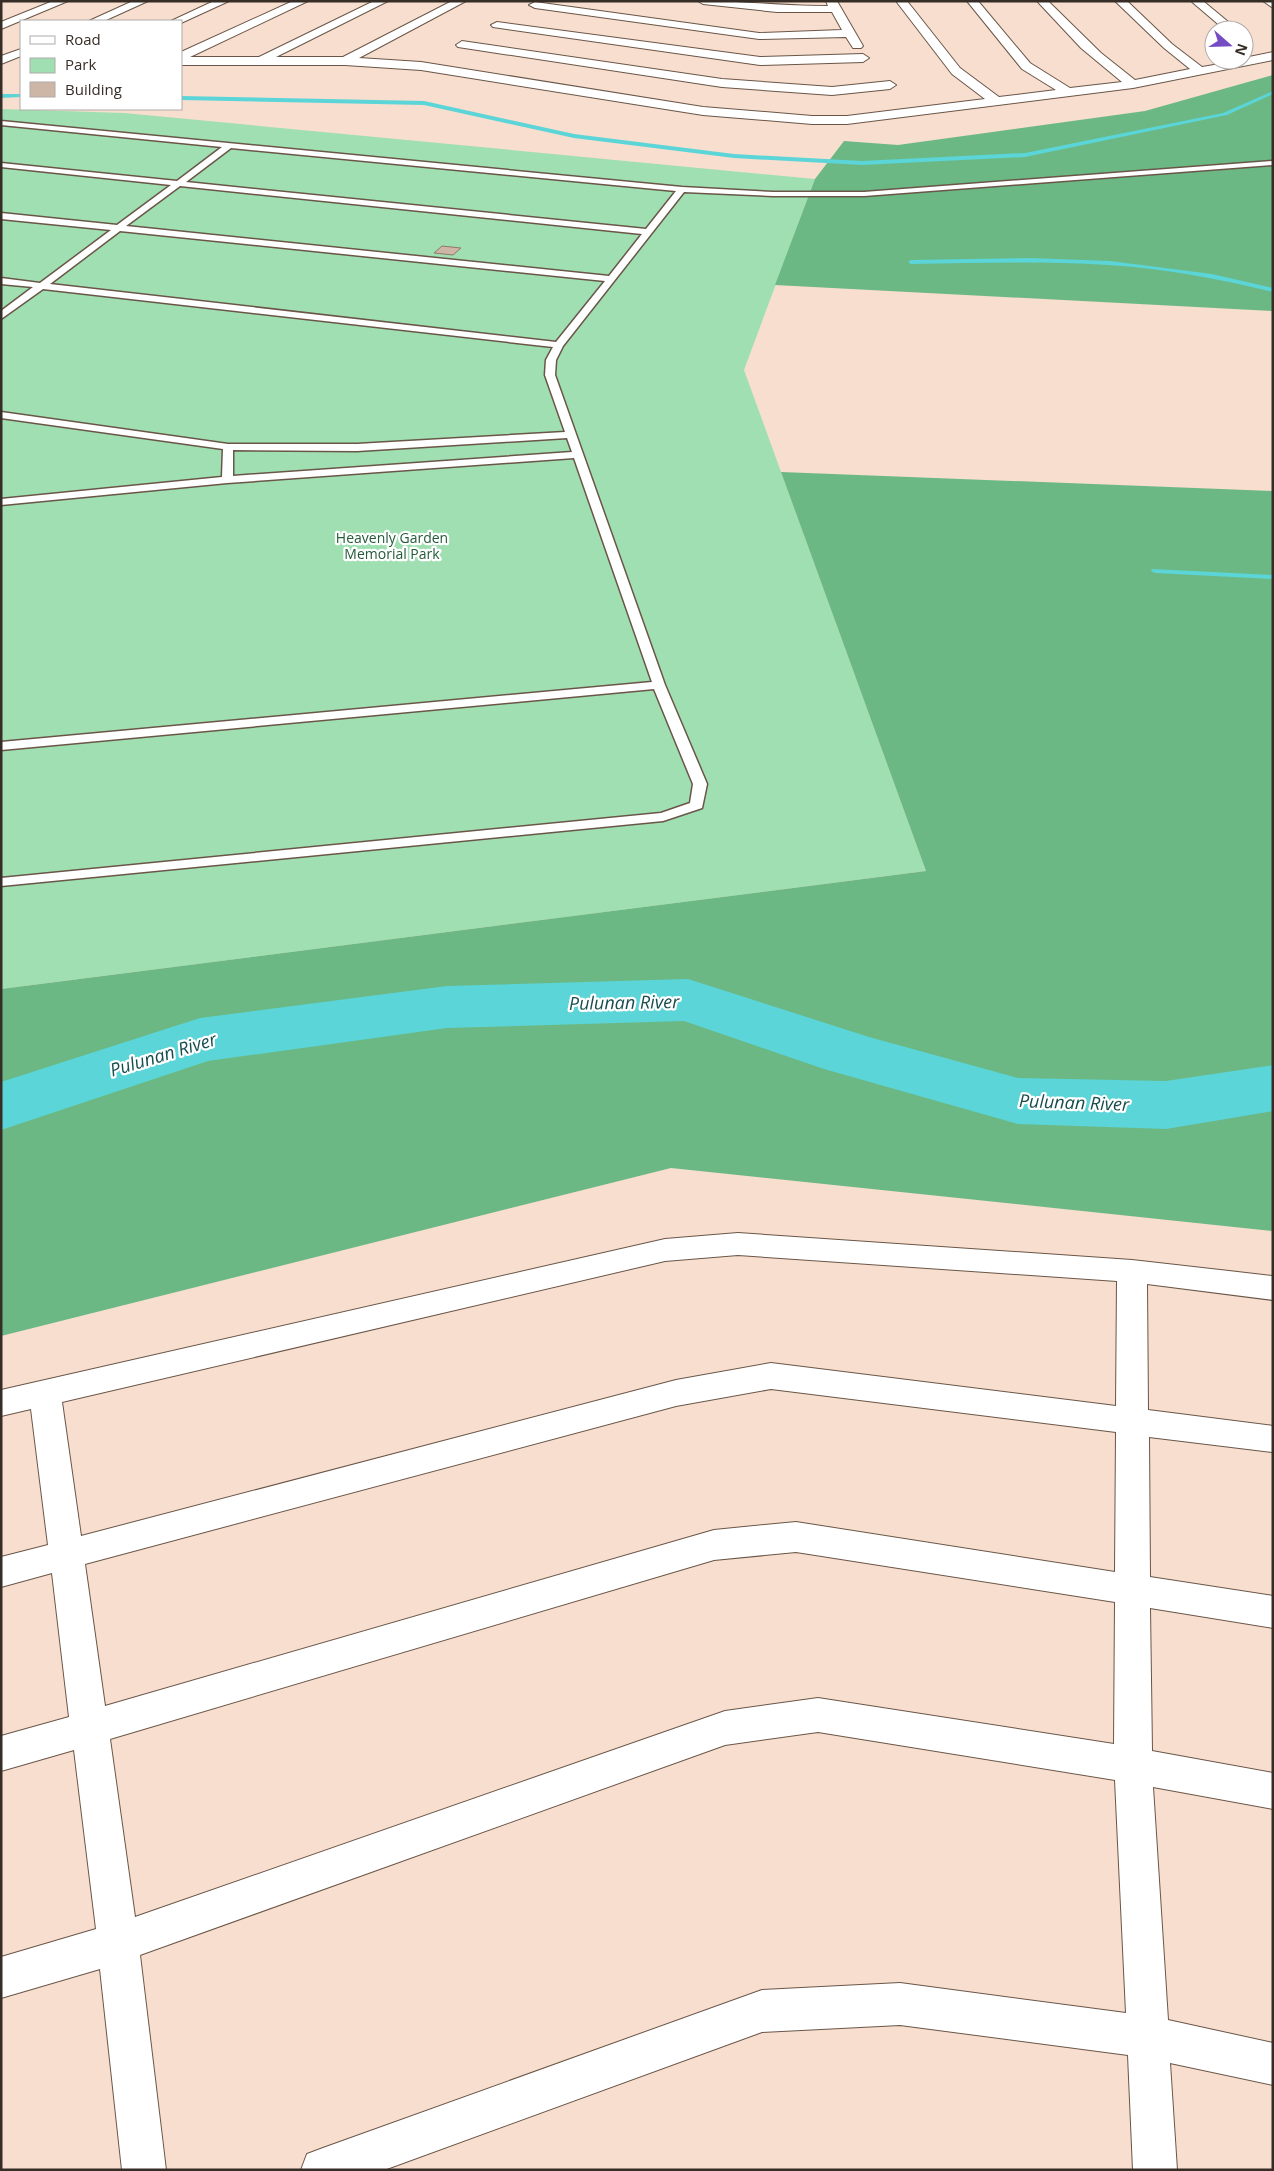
<svg xmlns="http://www.w3.org/2000/svg" width="1274" height="2171" viewBox="0 0 1274 2171" font-family="'Open Sans',sans-serif">
	<style>
		.green { fill: #a0dfb2 }
		.forest { fill: #6bb884 }
		.lines { fill: none; stroke-linecap: round; stroke-linejoin: round }
		.stream { fill: #5bd5d7; fill-rule: evenodd }
		.river { fill: #5bd5d7; fill-rule: evenodd }
		.building { fill: #cdb6a6; stroke: #8f796a }
		.lane-casing { stroke: #6a5648; stroke-width: 3 }
		.street-casing { stroke: #6a5648; stroke-width: 2 }
		.lane { fill: #fff; fill-rule: evenodd }
		.street { fill: #fff; fill-rule: evenodd }
		.labels { text-anchor: middle; dominant-baseline: central; stroke-width: 4.5; stroke-linejoin: round; paint-order: stroke }
		.far-park-label { font-size: 14px; fill: #235a37; stroke: #fff }
		.water-label { font-size: 18px; font-style: italic; fill: #174d4e; stroke: #fff }
	</style>
	<rect width="100%" height="100%" fill="#f7dece"/>
	<!-- green -->
	<path class="green" d="M1,109L124,113L815,179L744,370L926,871L1,989Z"/>
	<!-- forest -->
	<path class="forest" d="M1273,75V311L775,285L815,179L844,141L898,145L1145,111Z
		M781,472L1273,491V1231L671,1168L1,1336V989L926,871Z"/>
	<g class="lines">
		<!-- stream -->
		<path class="stream" d="M1273,91V94L1227,115L1025,157L862,165L734,158L574,138L424,105L181,100V96L424,101L574,134L734,154L862,161L1025,153L1223,113Z
			M1,94H21V97L1,98Z
			M1029,258L1110,261L1212,274L1273,288V292C1219,279 1164,268 1108,265C1042,261 977,263 911,264L908,262L911,260Z
			M1152,569L1273,575V579L1155,573L1151,571Z"/>
		<!-- river -->
		<path class="river" d="M688,979L869,1037L1018,1078L1166,1081L1273,1065V1111L1166,1129L1018,1124L824,1069L684,1021L447,1028L208,1061L1,1130V1082L200,1018L447,986Z"/>
	</g>
	<!-- building -->
	<path class="building" d="M442,246L461,248L453,255L434,253Z"/>
	<g class="lines">
		<defs>
			<path id="lane" d="M1,121L682,187L773,192H864L1273,161V165L864,196H773L684,192L563,346L556,360L555,375L665,685L707,784L702,808L663,821L1,886V878L661,813L690,803L693,784L654,689L1,750V742L652,682L574,458L227,483L1,505V499L222,477L223,449L1,418V412L228,444H357L565,432L545,375L546,360L553,347L43,289L1,319V311L33,287L1,284V278L40,283L111,230L1,219V213L117,225L171,185L1,167V163L177,181L222,147L1,125ZM231,148L676,191L646,229L186,182ZM180,186L642,234L609,276L126,226ZM120,231L605,281L556,342L50,284ZM567,438L572,452L233,476V450L357,451Z"/>
			<path id="street" d="M53,1H68L1,29V22Z
				M133,1H148L104,21H89Z
				M214,1H229L181,23V21H171Z
				M293,1H308L190,57H259L374,1H388L276,57H343L452,1H466L359,58L421,62L703,107L812,116H847L985,99L952,74L896,1H907L960,68L999,97L1056,90L1022,69L967,1H978L1030,63L1070,88L1122,82L1081,48L1037,1H1048L1101,53L1135,80L1190,69L1164,48L1115,1H1127L1172,44L1202,67L1244,60V58L1273,52V60L1133,88L847,124H812L703,115L421,70L345,65H181V52Z
				M698,1C741,1 784,6 828,6L826,1H837L863,46L861,48H853L846,37L759,39L535,8L529,5L535,2L759,33L842,30L832,12H777L703,4Z
				M1191,1H1203L1238,30H1225Z
				M1263,1H1273V8Z
				M497,22L760,57L863,54L869,58L863,62L760,65L493,27L491,25Z
				M462,41L722,79L832,87L890,81L896,85L890,89L832,95L722,87L458,47L456,45Z
				M21,49V56L1,64V56Z
				M738,1233L1132,1260L1273,1276V1300L1147,1284L1148,1410L1273,1426V1452L1149,1437L1150,1577L1273,1596V1628L1150,1608L1152,1751L1273,1773V1809L1153,1787L1168,2020L1273,2043V2085L1170,2063L1177,2170H1133L1128,2055L900,2025L762,2032L384,2170H301L307,2154L323,2148L762,1990L900,1983L1126,2013L1115,1780L818,1732L725,1745L140,1955L166,2170H122L100,1969L1,1998V1957L96,1929L74,1750L1,1771V1736L69,1717L52,1573L1,1587V1557L48,1545L31,1409L1,1416V1390L665,1239ZM738,1255L1117,1281L1116,1406L771,1363L676,1380L81,1536L62,1402L665,1261ZM771,1389L1116,1432L1115,1572L796,1522L714,1530L105,1706L85,1564L676,1406ZM796,1552L1115,1602L1114,1744L818,1698L725,1711L135,1917L110,1739L714,1560Z"/>
		</defs>
		<!-- lane casing -->
		<use href="#lane" class="lane-casing"/>
		<!-- street casing -->
		<use href="#street" class="street-casing"/>
		<!-- lane -->
		<use href="#lane" class="lane"/>
		<!-- street -->
		<use href="#street" class="street"/>
	</g>
	<g class="labels">
		<!-- far-park labels -->
		<g class="far-park-label">
			<text x="392" y="537">Heavenly Garden<tspan x="392" dy="16">Memorial Park</tspan></text>
		</g>
		<!-- water labels -->
		<g class="water-label">
			<text transform="translate(624 1002) rotate(-1)">Pulunan River</text>
			<text transform="translate(163 1054) rotate(-17)">Pulunan River</text>
			<text transform="translate(1074 1102) rotate(2)">Pulunan River</text>
		</g>
	</g>
	<!-- border -->
	<rect width="1274" height="2171" fill="none" stroke="#372d27" stroke-width="5"/>
	<!-- legend -->
	<rect x="20" y="20" width="162" height="90" fill="#ffffff" stroke="#afaba9"/>
	<rect x="30" y="36" width="25" height="8" fill="#ffffff" stroke="#afaba9"/>
	<text x="65" y="45" font-size="15" fill="#372d27">Road</text>
	<rect x="30" y="58" width="25" height="15" fill="#a0dfb2" stroke="#afaba9"/>
	<text x="65" y="70" font-size="15" fill="#372d27">Park</text>
	<rect x="30" y="82" width="25" height="15" fill="#cdb6a6" stroke="#afaba9"/>
	<text x="65" y="95" font-size="15" fill="#372d27">Building</text>
	<!-- north arrow -->
	<g transform="translate(1229 45) rotate(110)"><circle r="24" fill="#ffffff" stroke="#afaba9"/>
	<path d="M0-4L9 19L0 12L-9 19Z" fill="#764cc4"/>
	<text y="-8" font-size="14" font-weight="bold" text-anchor="middle" fill="#372d27">N</text>
	</g>
</svg>
